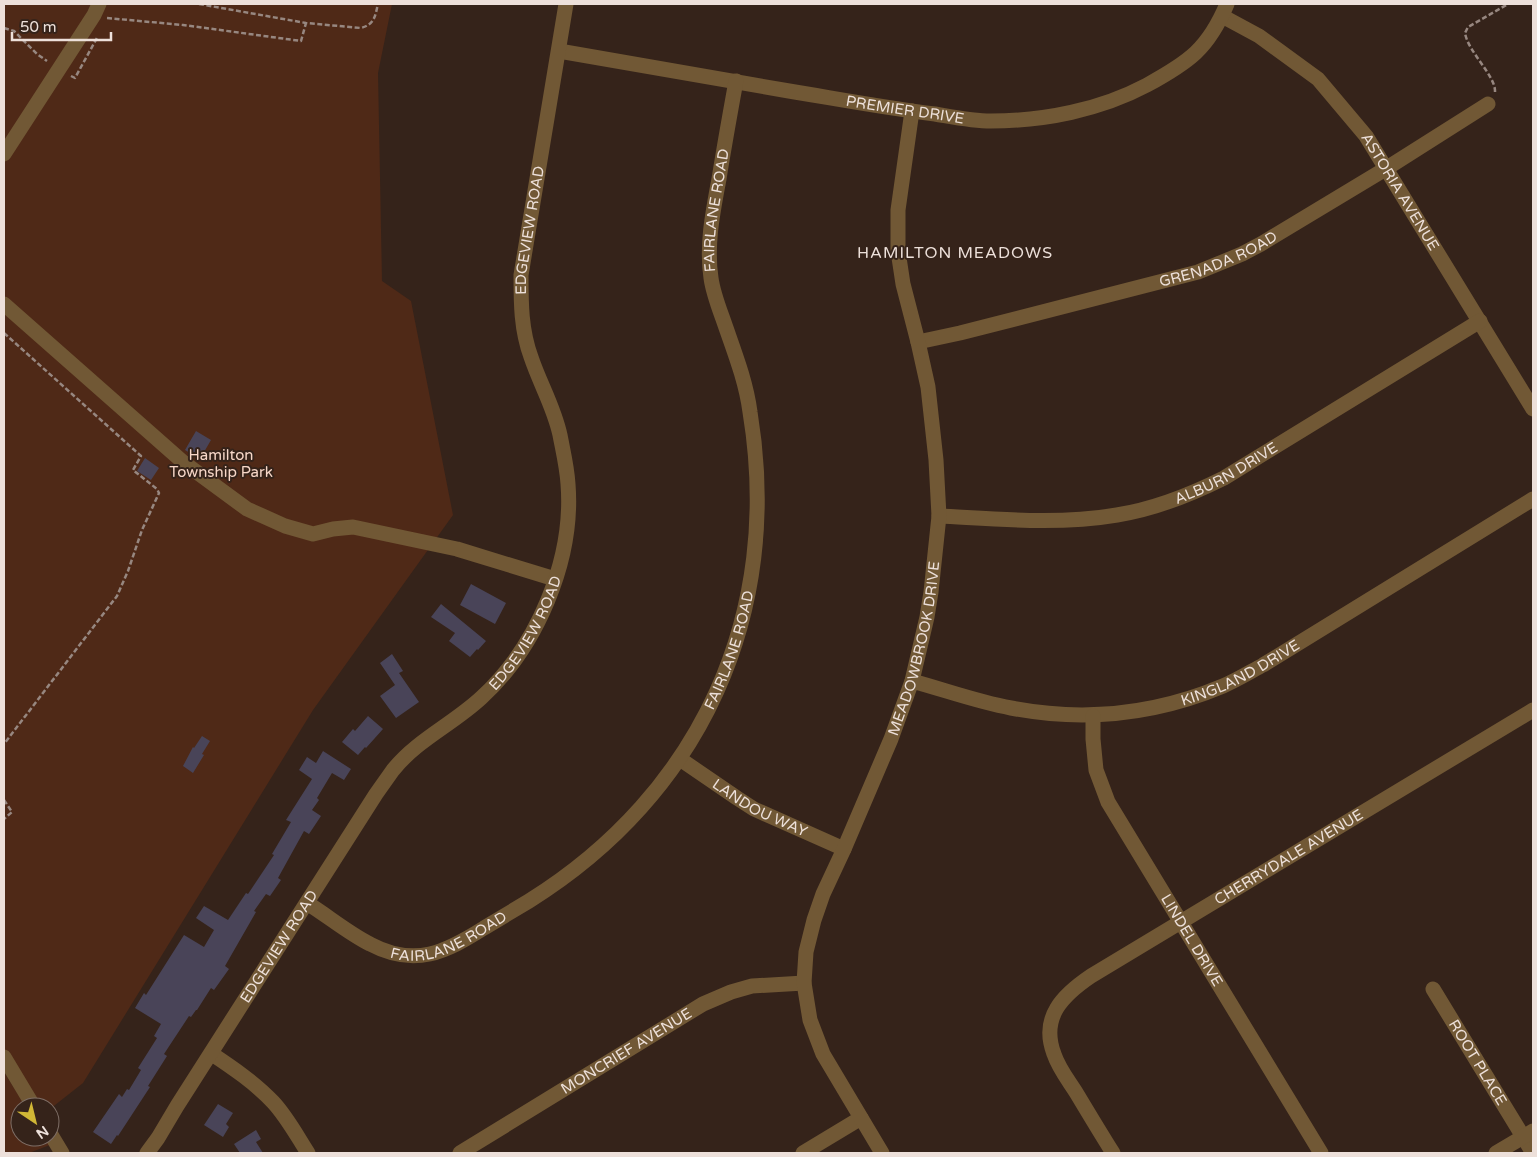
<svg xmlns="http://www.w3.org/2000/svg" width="1537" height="1157" viewBox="0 0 1537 1157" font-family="'Varela Round',sans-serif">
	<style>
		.green { fill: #4f2917 }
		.building { fill: #494458 }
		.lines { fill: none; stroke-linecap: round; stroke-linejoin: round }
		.path { stroke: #978780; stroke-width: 2.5; stroke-dasharray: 5 2.5; stroke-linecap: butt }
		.minor { stroke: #715835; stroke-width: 15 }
		.labels { text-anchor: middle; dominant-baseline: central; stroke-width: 4; stroke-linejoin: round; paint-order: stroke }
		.street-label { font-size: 15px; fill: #ede0da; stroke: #35231a }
		.park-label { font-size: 15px; fill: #f7d7c8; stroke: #35231a }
		.neighbourhood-label { font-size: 16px; letter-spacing: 1px; fill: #ede0da; stroke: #35231a }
	</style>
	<rect width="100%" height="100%" fill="#35231a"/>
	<!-- green -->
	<path class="green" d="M4,4H392L378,73L382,281L411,301L453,515L313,710L83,1083L50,1109V1107H34L4,1057Z
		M4,1072L26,1107H20V1137H45L50,1145L29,1153H4Z"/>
	<!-- building -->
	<path class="building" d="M196,431L211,440L200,459L185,450Z
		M145,458L159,468L151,480L137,471Z
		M471,584L506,603L495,624L460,605Z
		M441,604L486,641L478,650L477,649L470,657L449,641L455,633L431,617Z
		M392,654L403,671L399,673L419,702L396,718L380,696L395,685L380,663Z
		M368,716L383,729L366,748L365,747L358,755L342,742L353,729L355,731Z
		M202,736L210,741L202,754L204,755L193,773L183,766L193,747L194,748Z
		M323,751L351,769L344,780L332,773L317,798L319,800L312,810L321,816L309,834L304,831L278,878L281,880L270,896L266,894L254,911L256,912L225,966L229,969L214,990L211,988L197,1010H196L191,1017L189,1016L164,1054L167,1056L148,1086L150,1087L118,1136L117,1135L111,1144L93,1132L119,1094L122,1097L127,1089L129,1090L141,1070L138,1068L157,1038L154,1036L161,1024L135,1008L144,993L146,995L184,935L204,947L214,930L196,918L204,906L228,920L246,893L248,894L274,855L272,854L291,822L286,820L312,779L299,770L307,757L316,763Z
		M218,1104L233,1113L226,1124L229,1127L223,1137L204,1125Z
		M256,1130L261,1139L256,1142L263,1153H240L234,1144Z"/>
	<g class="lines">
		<!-- path -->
		<path class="path" d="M199,4L306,23L361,28C375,24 375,16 378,4
			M107,18L183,25L301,41L306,23
			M4,28L14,31L37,54L47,61
			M71,76L75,78L98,36
			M1495,92C1496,76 1468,52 1465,33L1468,27L1508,4
			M4,333L141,456L133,470L157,489L159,493L142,530L128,571L117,596L4,744
			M4,800L12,812L4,819"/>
		<!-- minor -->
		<g class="minor">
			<path id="s1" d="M1222,16L1259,36L1318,79L1366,136L1533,409"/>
			<path id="s2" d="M559,51C635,64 712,77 789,91C838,99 886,108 935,114C953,117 972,121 991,121C1044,121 1100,110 1147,85C1189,62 1208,49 1227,4"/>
			<path d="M4,154L94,15L99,4"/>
			<path d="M4,304L183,462L247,509L285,526L313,534L333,529L353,527L457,549L555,579"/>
			<path id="s3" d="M918,342L960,333L1198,272L1242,254L1261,244L1387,168L1488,104"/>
			<path id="s4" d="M939,516C998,519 1058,525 1117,515C1155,509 1190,495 1224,478L1480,321"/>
			<path id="s5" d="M912,681C945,690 978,702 1011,708C1084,722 1154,715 1223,686C1237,680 1250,672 1263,665L1533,499"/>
			<path id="s6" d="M1093,716V739L1096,770L1108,802L1321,1153"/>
			<path id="s7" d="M680,759L737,798L754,809L844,849"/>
			<path id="s8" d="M307,903C328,916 348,933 370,944C415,968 446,952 484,928C499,919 514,910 529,901C702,793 783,613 750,412C746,381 734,351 724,322C719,308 713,293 711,278C706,245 713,211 719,179C724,147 730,114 736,81"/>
			<path id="s9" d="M1433,989L1533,1153"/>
			<path d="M212,1054C233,1068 255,1083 273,1102C287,1117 297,1136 308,1153"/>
			<path d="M4,1057L34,1107"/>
			<path d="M50,1133L62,1153"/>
			<path id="s10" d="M147,1153L158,1138L177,1106L376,794L393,770C417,740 453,724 481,698C537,647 574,560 568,484C567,467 563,451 560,435C554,407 540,384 531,357C521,330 521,303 521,275L566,4"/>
			<path id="s11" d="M460,1153L703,1004L731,992L752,986L804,983"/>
			<path d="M803,1153L861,1118"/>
			<path id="s12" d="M882,1153L823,1054L810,1020L804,983L806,952L814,920L823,894L844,849L891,739L912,681L927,617L931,592L939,516L936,460L928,387L918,342L903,284L898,251V210L912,111"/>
			<path id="s13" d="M1113,1153C1101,1134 1089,1114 1077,1094C1069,1081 1059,1069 1054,1054C1040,1017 1063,995 1091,976L1533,710"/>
			<path d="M1496,1153L1533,1131"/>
		</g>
	</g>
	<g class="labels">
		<!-- street labels -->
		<g class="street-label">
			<text stroke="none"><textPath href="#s2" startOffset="351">PREMIER DRIVE</textPath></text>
			<text stroke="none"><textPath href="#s1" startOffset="255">ASTORIA AVENUE</textPath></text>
			<text stroke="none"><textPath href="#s8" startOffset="1029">FAIRLANE ROAD</textPath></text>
			<text stroke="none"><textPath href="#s10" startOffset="1069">EDGEVIEW ROAD</textPath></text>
			<text stroke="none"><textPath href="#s3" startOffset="312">GRENADA ROAD</textPath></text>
			<text stroke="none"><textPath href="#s4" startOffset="296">ALBURN DRIVE</textPath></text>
			<text stroke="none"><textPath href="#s10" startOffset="649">EDGEVIEW ROAD</textPath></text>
			<text stroke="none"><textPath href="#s12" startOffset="544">MEADOWBROOK DRIVE</textPath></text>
			<text stroke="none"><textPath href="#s8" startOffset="579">FAIRLANE ROAD</textPath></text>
			<text stroke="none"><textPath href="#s5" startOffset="340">KINGLAND DRIVE</textPath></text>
			<text stroke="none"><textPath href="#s7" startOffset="94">LANDOU WAY</textPath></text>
			<text stroke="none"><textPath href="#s13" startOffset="441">CHERRYDALE AVENUE</textPath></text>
			<text stroke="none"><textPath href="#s8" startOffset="160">FAIRLANE ROAD</textPath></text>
			<text stroke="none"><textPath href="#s6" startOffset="250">LINDEL DRIVE</textPath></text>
			<text stroke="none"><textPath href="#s10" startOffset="245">EDGEVIEW ROAD</textPath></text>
			<text stroke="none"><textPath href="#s11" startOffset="195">MONCRIEF AVENUE</textPath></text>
			<text stroke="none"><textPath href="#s9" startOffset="86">ROOT PLACE</textPath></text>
		</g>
		<!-- park labels -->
		<g class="park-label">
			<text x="221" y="455">Hamilton<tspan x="221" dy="17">Township Park</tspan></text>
		</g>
		<!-- neighbourhood labels -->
		<g class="neighbourhood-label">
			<text x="955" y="253">HAMILTON MEADOWS</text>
		</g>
	</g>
	<!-- border -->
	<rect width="1537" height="1157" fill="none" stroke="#ede0da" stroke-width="10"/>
	<!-- north arrow -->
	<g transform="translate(35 1122) rotate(145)"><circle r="24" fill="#35231a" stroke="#7f6f67"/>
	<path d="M0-4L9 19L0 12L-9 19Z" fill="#d1b736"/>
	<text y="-8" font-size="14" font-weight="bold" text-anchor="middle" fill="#ede0da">N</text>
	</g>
	<!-- scale -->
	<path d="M12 32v8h99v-8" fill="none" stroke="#ede0da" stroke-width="2.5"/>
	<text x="20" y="32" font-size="15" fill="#ede0da" stroke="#35231a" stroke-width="4" paint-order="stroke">50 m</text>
</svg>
